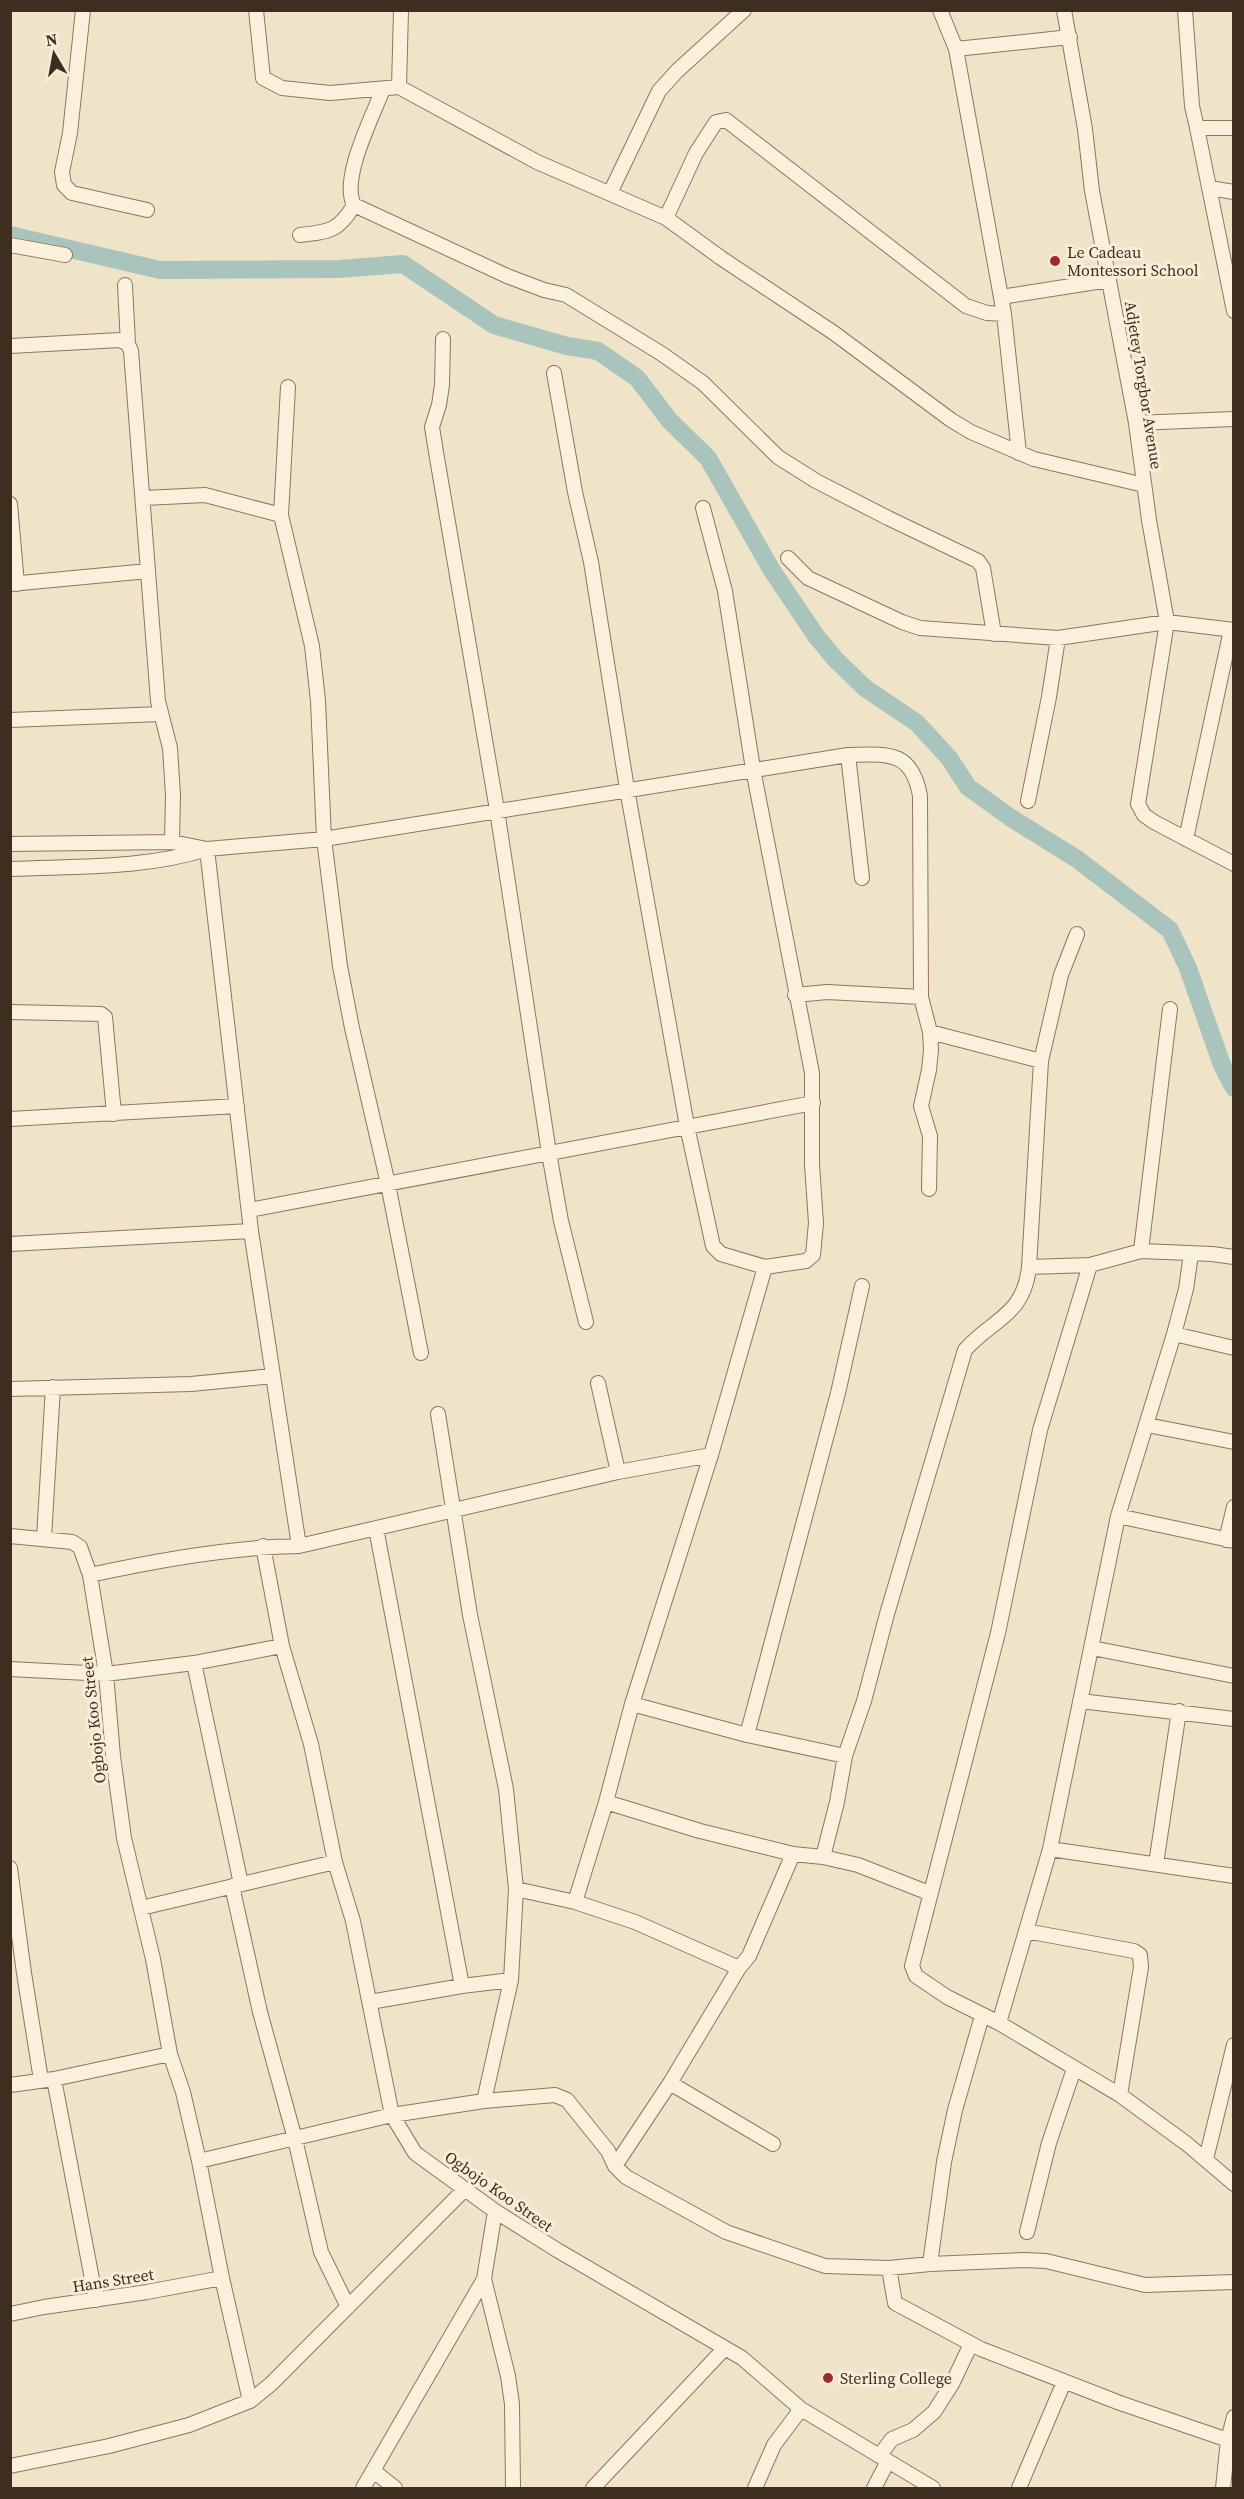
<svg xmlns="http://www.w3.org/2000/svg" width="1244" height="2499" viewBox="0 0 1244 2499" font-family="'Source Serif 4',serif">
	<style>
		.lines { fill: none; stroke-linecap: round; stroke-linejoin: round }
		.river { stroke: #a9c4bc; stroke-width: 18 }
		.minor-casing { stroke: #8d765c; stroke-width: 16 }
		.minor { stroke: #faf1dc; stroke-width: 14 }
		.poi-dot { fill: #9e2a2b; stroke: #f7eed8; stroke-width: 2 }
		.labels { text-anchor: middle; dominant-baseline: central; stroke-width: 6; stroke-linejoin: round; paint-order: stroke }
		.poi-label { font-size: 16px; fill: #3d2e20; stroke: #f7eed8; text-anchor: start }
		.street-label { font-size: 16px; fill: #3d2e20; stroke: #f7eed8 }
	</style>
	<rect width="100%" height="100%" fill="#f0e4c8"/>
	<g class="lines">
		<!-- river -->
		<path class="river" d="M10,235L160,270L339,269L403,264L494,325L567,346L598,351L637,378L670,421L708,458L771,569L816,636L836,660L865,688L917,723L949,758L968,787L1011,818L1077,859L1170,930L1188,968L1222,1065L1234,1088"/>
		<defs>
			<path id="minor" d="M83,10L70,133L62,172L64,185L72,193L147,210
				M256,10L263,78L282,88L330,93L399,87L537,162L666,218L721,258L834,333L951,420L971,432L1034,459L1144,485
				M940,10L956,49L1004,314L1019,453
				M1064,10L1085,129L1092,191L1136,423L1149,520L1167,622L1138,804L1144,815L1154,822L1234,864
				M1185,10L1192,106L1197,128
				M956,49L1070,37
				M399,87L401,10
				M383,89C373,116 340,179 354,205L507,276L544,290L566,295L662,354L703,383L778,457L816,481L888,518L978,561L983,568L994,634
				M1234,128H1197L1234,311
				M1209,188L1234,192
				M610,193L659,91L677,71L744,10
				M666,218L696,153L716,122L726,120L966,306L987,313L1004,314
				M300,235C329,232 339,231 354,205
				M10,245L65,255
				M125,285L128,344L131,351L158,701L170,748L173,795L172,842
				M1001,297L1109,280
				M443,339L442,385L439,405L432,427L436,452L497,810L549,1153L561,1221L586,1322
				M10,346L120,340L128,344
				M554,373L575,492L591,562L627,789L687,1126L713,1246L721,1254L765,1267L806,1261L813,1255L816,1223L812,1164V1073L753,769L725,591L703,508
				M288,387L281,515L312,646L318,701L324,839L340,966L352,1028L388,1184L421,1353
				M1136,423L1234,419
				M144,498L205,495L281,515
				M10,504L17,584
				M788,558L808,578L902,622L920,628L1058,638L1167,622L1234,630
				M10,584L148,571
				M10,720L161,714
				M848,755L862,878
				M1028,801L1049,697L1058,638
				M1186,839L1231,630
				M10,844L172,842L207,849L324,839L848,755C887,754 912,750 920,796L921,997L930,1032L931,1050L929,1070L921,1106L930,1136L929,1189
				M10,869C75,866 145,869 207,849L251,1231L299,1546
				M795,995L827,992L921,997
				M10,1012L101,1014L105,1017L114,1114
				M930,1032L1041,1061
				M10,1119L237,1106
				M249,1210L813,1103
				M10,1244L251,1231
				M1141,1251L1170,1009
				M1090,1265L1040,1430L998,1633L912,1966L916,1976L947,1997L999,2023L1120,2095L1187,2144L1234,2184
				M1029,1267L1041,1061L1061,975L1077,934
				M1174,1334L1234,1348
				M598,1383L618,1472
				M10,1389L191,1384L273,1376
				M438,1414L470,1615L506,1789L516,1889L511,1980L484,2101
				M1147,1425L1234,1442
				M1118,1516L1234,1541
				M376,1528L462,1986
				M10,1536L72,1542L80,1547L90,1575L106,1674L113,1756L124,1838L153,1959L170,2054L183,2092L199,2161L222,2278L250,2401
				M44,1538L53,1387
				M1226,1540L1234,1507
				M263,1546L282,1646L311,1744L335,1862L353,1921L392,2115L415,2153L495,2211L557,2250L742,2358L801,2409L933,2488
				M90,1575C158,1560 230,1547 299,1546L618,1472L711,1455
				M1092,1648L1234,1676
				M10,1669L106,1674L194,1663
				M1080,1701L1234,1719
				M632,1704L747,1735L845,1756L837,1802L823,1857
				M747,1735L838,1393L862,1286
				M845,1756L864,1701L887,1614L965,1350C992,1319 1024,1316 1029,1267L1090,1265L1141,1251L1212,1254L1234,1257
				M606,1802L700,1831L793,1854L823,1857L858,1865L929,1893
				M1050,1849L1234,1876
				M1156,1864L1179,1711
				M10,1868L24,1973L41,2080
				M241,1884L194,1663L282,1646
				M232,1886L260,2012L295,2139L321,2252L348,2307
				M516,1889L575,1902L606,1802L632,1704L711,1455L765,1267
				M575,1902L635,1922L739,1968
				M141,1908L335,1862
				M1026,1931L1134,1951L1140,1955L1141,1967L1120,2095
				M370,2002L462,1986L511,1980
				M999,2023L1050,1849L1118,1516L1174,1334L1186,1289L1191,1254
				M54,2079L96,2300
				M670,2083L773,2144
				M10,2085L54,2079L170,2054
				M1206,2159L1234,2045
				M199,2161L392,2115L484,2101L555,2095L567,2100L608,2151L615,2166L626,2177L726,2232L825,2266L889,2268L930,2264L1024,2260L1046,2261L1145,2285L1234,2282
				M615,2166L670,2083L739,1968L749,1956L793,1854
				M495,2211L484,2279L508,2376L512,2404L513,2488
				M1027,2232L1049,2143L1074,2069
				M930,2264L944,2162L955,2110L982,2016
				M889,2268L895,2303L981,2349L1120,2403L1228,2440
				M10,2314L44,2307L147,2292L222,2278
				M879,2456L892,2439L913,2430L934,2412L952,2384L971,2344
				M10,2466L109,2446L189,2425L250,2401L271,2384L465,2189
				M375,2472L395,2488
				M363,2488L484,2279
				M593,2488L725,2348
				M755,2488L774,2445L801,2409
				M874,2488L888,2461
				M1019,2488L1064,2382
				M1223,2488L1228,2440L1234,2417"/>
		</defs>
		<!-- minor casing -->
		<use href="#minor" class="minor-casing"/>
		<!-- minor -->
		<use href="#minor" class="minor"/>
	</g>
	<!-- markers -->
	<g class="poi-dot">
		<circle cx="1055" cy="261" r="6"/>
		<circle cx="828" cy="2378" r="6"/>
	</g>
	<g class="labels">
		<!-- poi labels -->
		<g class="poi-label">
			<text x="1067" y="252">Le Cadeau<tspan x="1067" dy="18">Montessori School</tspan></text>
			<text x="840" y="2378">Sterling College</text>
		</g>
		<!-- street labels -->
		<g class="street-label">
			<text transform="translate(1144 385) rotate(81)">Adjetey Torgbor Avenue</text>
			<text transform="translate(93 1720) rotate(-96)">Ogbojo Koo Street</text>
			<text transform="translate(499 2191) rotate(35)">Ogbojo Koo Street</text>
			<text transform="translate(113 2280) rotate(-9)">Hans Street</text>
		</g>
	</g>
	<!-- border -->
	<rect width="1244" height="2499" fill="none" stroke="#3d2e20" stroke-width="24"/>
	<!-- north arrow -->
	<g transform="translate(54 54) rotate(350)" stroke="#f7eed8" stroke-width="4.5" paint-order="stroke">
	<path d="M0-4.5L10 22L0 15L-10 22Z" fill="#3d2e20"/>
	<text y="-9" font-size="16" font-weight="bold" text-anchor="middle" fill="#3d2e20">N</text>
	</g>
</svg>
